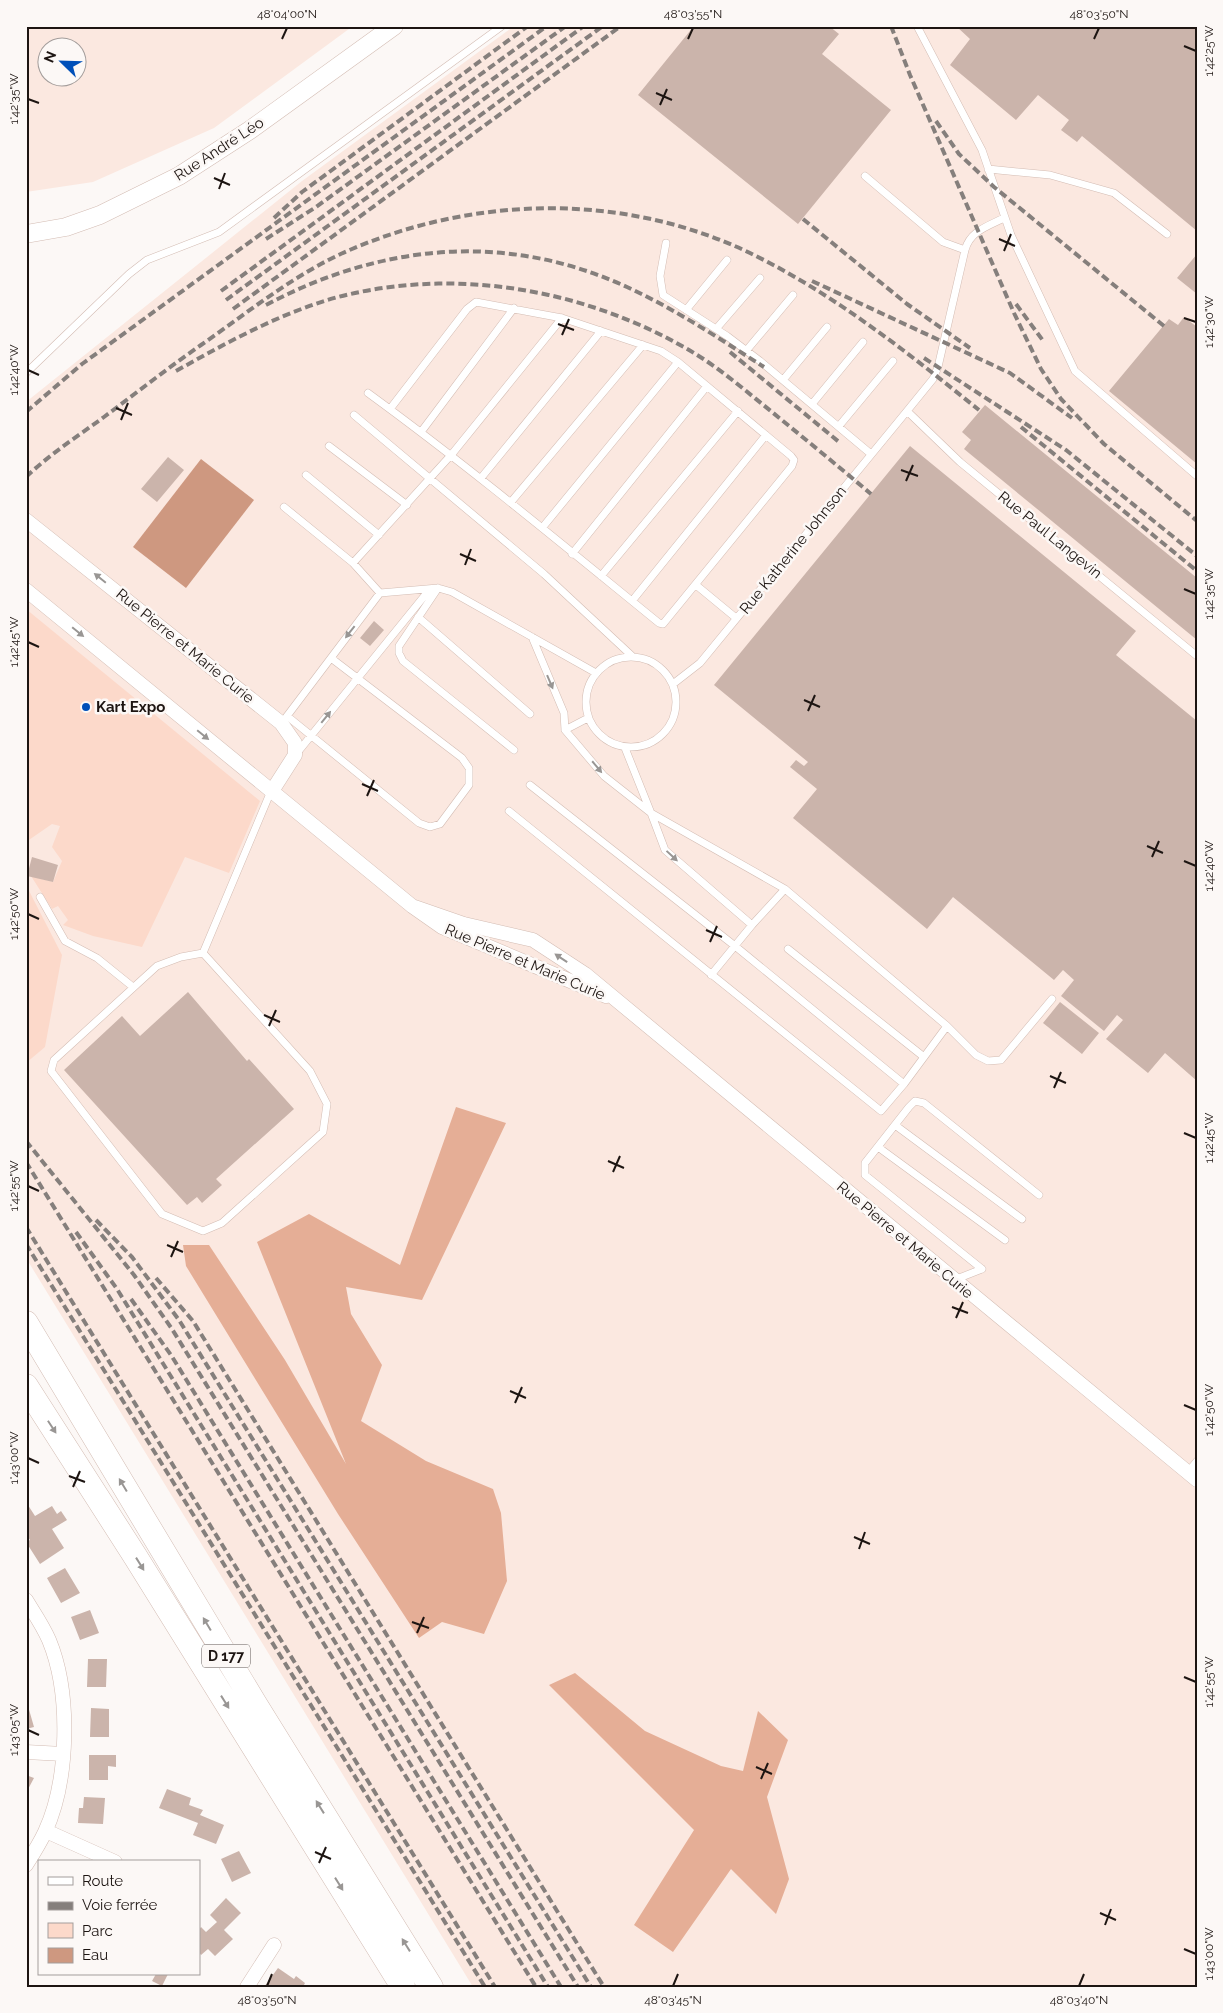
<svg xmlns="http://www.w3.org/2000/svg" width="1223" height="2013" viewBox="0 0 1223 2013" font-family="Raleway,sans-serif">
	<style>
		.built { fill: #fbe8e0; fill-rule: evenodd }
		.green { fill: #fcd9ca }
		.forest { fill: #e5ae96 }
		.water { fill: #ce9880 }
		.building { fill: #cbb4ab }
		.lines { fill: none; stroke-linecap: round; stroke-linejoin: round }
		.service-casing { stroke: #d3bcb3; stroke-width: 8 }
		.minor-casing { stroke: #d3bcb3; stroke-width: 15 }
		.tertiary-casing { stroke: #d3bcb3; stroke-width: 19 }
		.trunk-casing { stroke: #d3bcb3; stroke-width: 25 }
		.service { stroke: #fff; stroke-width: 7 }
		.minor { stroke: #fff; stroke-width: 14 }
		.tertiary { stroke: #fff; stroke-width: 18 }
		.trunk { stroke: #fff; stroke-width: 24 }
		.rail { stroke: #857f7c; stroke-width: 4; stroke-dasharray: 8 4; stroke-linecap: butt }
		.oneway { fill: #999694 }
		.ticks { fill: none; stroke: #1d1512; stroke-width: 2 }
		.poi-dot { fill: #0050b9; stroke: #fcf8f6; stroke-width: 2 }
		.labels { text-anchor: middle; dominant-baseline: central; stroke-width: 5; stroke-linejoin: round; paint-order: stroke }
		.shield { fill: #fcf8f6; stroke: #605956; stroke-width: 1 }
		.shield-label { font-size: 14px; font-weight: bold; fill: #1d1512 }
		.street-label { font-size: 15px; fill: #1d1512; stroke: #fcf8f6 }
		.poi-label { font-size: 15px; font-weight: bold; fill: #1d1512; stroke: #fcf8f6; text-anchor: start }
		.neatline { fill: none; stroke: #1d1512; stroke-width: 2 }
		.ticks-label { font-size: 12px; text-anchor: middle; fill: #1d1512 }
	</style>
	<rect width="100%" height="100%" fill="#fcf8f6"/>
	<!-- built -->
	<path class="built" d="M26,26H353L214,128L93,182L26,192ZM48,48H78V78H48Z
		M514,26H1197V1987H473L26,1258V402L302,181Z"/>
	<!-- green -->
	<path class="green" d="M26,609L260,801L229,873L185,857L142,947L93,936L63,925L68,920L58,906L52,909L31,876L53,882L62,861L52,847L60,826L52,824L26,842Z
		M26,885L62,955L45,1047L26,1063Z"/>
	<!-- forest -->
	<path class="forest" d="M456,1107L506,1123L422,1300L346,1287L351,1314L382,1365L361,1421L426,1461L493,1489L501,1513L507,1581L484,1634L442,1622L419,1638L338,1514L186,1266L183,1245H209L285,1360L346,1464L257,1242L309,1214L400,1265Z
		M575,1673L645,1731L721,1766L743,1771L758,1711L788,1740L767,1797L789,1879L776,1914L731,1869L673,1952L634,1925L694,1830L549,1685Z"/>
	<!-- water -->
	<path class="water" d="M201,459L254,500L186,588L133,547Z"/>
	<!-- building -->
	<path class="building" d="M694,26H829L839,34L822,54L891,110L798,224L638,95Z
		M956,26H1197V231L1082,136L1077,142L1061,130L1069,120L1038,95L1016,120L950,65L970,39Z
		M1197,254V294L1177,278Z
		M1184,317L1197,327V464L1109,391L1169,319L1178,325Z
		M985,405L1197,578V640L964,449L971,440L962,432Z
		M910,446L1136,631L1116,655L1197,721V1081L1165,1053L1148,1073L1106,1039L1123,1020L1117,1015L1104,1031L1061,996L1074,980L1063,970L1054,980L953,897L927,929L793,818L817,789L790,767L796,760L804,766L808,762L714,685Z
		M168,457L184,470L157,502L141,489Z
		M374,621L384,630L370,646L360,638Z
		M32,857L58,865L53,882L27,876Z
		M188,992L247,1061L249,1059L294,1109L216,1179L222,1185L202,1203L197,1197L187,1205L64,1070L122,1016L140,1036Z
		M1060,1002L1099,1033L1082,1054L1043,1023Z
		M26,1502L35,1516L52,1506L57,1514L61,1511L67,1520L52,1529L64,1548L40,1564L26,1542L30,1540L26,1534Z
		M65,1568L80,1593L61,1603L47,1578Z
		M90,1610L99,1633L80,1640L71,1617Z
		M88,1659H107L106,1687H87Z
		M26,1706H28L34,1727L26,1729Z
		M91,1708L109,1709V1737H90Z
		M89,1755H116V1767L108,1766V1780H89Z
		M26,1775L34,1778L26,1793Z
		M167,1789L191,1798L189,1805L203,1810L200,1815L224,1825L216,1844L193,1835L198,1823L159,1808Z
		M84,1797L105,1798L103,1824L78,1823L79,1808H83Z
		M239,1851L251,1873L232,1882L221,1859Z
		M226,1898L241,1913L224,1930L233,1939L215,1956L208,1949L201,1955L199,1952V1930L201,1927L206,1932L217,1922L210,1915Z
		M278,1968L294,1979L296,1976L305,1983L303,1987H264Z
		M156,1974H168L162,1986L152,1981Z"/>
	<g class="lines">
		<defs>
			<path id="service" d="M917,26L982,150L1011,235L1075,371L1197,476
				M988,169L1050,175L1114,193L1167,234
				M666,243L660,276L663,295L727,336L760,361L871,454
				M965,250C970,231 988,226 1004,218
				M686,310L727,260
				M716,329L760,278
				M746,351L793,295
				M26,373L129,274L147,260L219,232L502,26
				M783,380L827,327
				M368,393C468,466 563,545 659,623L663,624L792,466L794,460L791,456L678,362L661,351L562,318L476,302L467,309L390,409
				M812,404L863,342
				M907,411L960,462L1197,656
				M354,415L544,574L632,656
				M839,426L893,361
				M421,432L514,308
				M329,446L407,505
				M306,475L379,535
				M481,478L601,331
				M511,502L643,345
				M284,507L353,563L380,593
				M542,528L678,362
				M572,554L707,386
				M353,563L452,454L562,318
				M601,576L738,411
				M696,585L736,618
				M438,588L399,646V653L403,661L514,750
				M632,601L766,435
				M418,617L530,714
				M532,637L564,713L565,730L604,776L651,813L665,850L752,925
				M586 702a45 45 0 1 1 90 0a45 45 0 1 1-90 0Z
				M673,684L700,663L907,411L933,379L938,367L965,250L943,242L865,176
				M287,716L419,823L430,827L440,824L469,785V768L462,758L331,658
				M284,720L380,593L438,588L452,592L596,673
				M565,730L588,718
				M625,748L651,813L785,889L947,1026L976,1055L988,1061L1001,1060L1052,999
				M297,753L430,589
				M530,785L735,946L904,1084
				M509,811L881,1111L904,1084L947,1026
				M40,897L65,941L97,958L133,987
				M788,949L924,1057
				M203,953L310,1071L327,1104L323,1132L222,1223L203,1231L162,1214L51,1071L54,1060L157,966L181,957Z
				M203,953L271,791
				M711,975L752,925L785,889
				M895,1125L1022,1219
				M878,1147L1005,1240
				M982,1269L865,1175V1163L909,1107L915,1101L924,1103L1039,1195
				M954,1280L982,1269
				M1188,1472L1197,1461"/>
			<path id="minor" d="M26,520L281,723L295,743V755L272,791
				M26,590L412,906L442,927L606,996
				M412,906L464,924L533,940L585,974L1197,1480
				M26,1600C34,1613 43,1626 49,1640C71,1693 69,1780 45,1832C40,1843 33,1854 26,1865
				M26,1752L63,1754
				M46,1831L115,1862
				M247,1987L274,1945"/>
			<path id="tertiary" d="M26,234L66,227L100,215L179,176L250,130L394,26"/>
			<path id="trunk" d="M26,1323L255,1704L431,1987
				M26,1386L135,1556L403,1987"/>
		</defs>
		<!-- service casing -->
		<use href="#service" class="service-casing"/>
		<!-- minor casing -->
		<use href="#minor" class="minor-casing"/>
		<!-- tertiary casing -->
		<use href="#tertiary" class="tertiary-casing"/>
		<!-- trunk casing -->
		<use href="#trunk" class="trunk-casing"/>
		<!-- service -->
		<use href="#service" class="service"/>
		<!-- minor -->
		<use href="#minor" class="minor"/>
		<!-- tertiary -->
		<use href="#tertiary" class="tertiary"/>
		<!-- trunk -->
		<use href="#trunk" class="trunk"/>
		<!-- rail -->
		<path class="rail" d="M891,26L910,75L1014,313L1041,369L1061,399L1104,444L1197,521
			M936,121L959,154L994,187L1164,326
			M274,218L302,192L528,26
			M803,219L907,304L970,348
			M266,239L316,207L566,26
			M812,281L1010,373L1072,418
			M221,291L584,26
			M226,300L603,26
			M1016,304L1044,342
			M266,305C381,244 505,231 627,287C675,309 720,339 764,367
			M233,309L621,26
			M730,352L839,442
			M924,358L1066,450L1197,556
			M176,371C228,342 280,313 338,297C458,266 589,290 694,353C722,370 747,392 772,412C805,439 838,466 871,494
			M26,412L82,364L547,26
			M1021,427L1197,571
			M26,477C50,454 78,436 104,417C136,393 168,368 201,345C250,311 297,272 352,249C479,195 625,193 750,253C834,294 907,352 979,410
			M26,1141L134,1275L172,1329L578,1987
			M26,1162L536,1987
			M96,1220L132,1257L179,1320L591,1987
			M26,1227L495,1987
			M76,1232L117,1289L548,1987
			M26,1244L485,1987
			M156,1278L193,1321L604,1987
			M131,1299L171,1355L561,1987"/>
	</g>
	<!-- one-way arrows -->
	<defs><path id="oneway-solid" d="M-6-.8H1V-3.2L6.5 0L1 3.2V.8H-6Z" transform="scale(1.25)"/></defs>
	<g class="oneway">
		<use href="#oneway-solid" transform="translate(100 578) rotate(-141)"/>
		<use href="#oneway-solid" transform="translate(78 632) rotate(39)"/>
		<use href="#oneway-solid" transform="translate(350 632) rotate(128)"/>
		<use href="#oneway-solid" transform="translate(550 682) rotate(67)"/>
		<use href="#oneway-solid" transform="translate(326 717) rotate(-51)"/>
		<use href="#oneway-solid" transform="translate(203 735) rotate(39)"/>
		<use href="#oneway-solid" transform="translate(597 767) rotate(50)"/>
		<use href="#oneway-solid" transform="translate(672 856) rotate(43)"/>
		<use href="#oneway-solid" transform="translate(561 958) rotate(-146)"/>
		<use href="#oneway-solid" transform="translate(52 1427) rotate(57)"/>
		<use href="#oneway-solid" transform="translate(123 1485) rotate(-121)"/>
		<use href="#oneway-solid" transform="translate(140 1564) rotate(58)"/>
		<use href="#oneway-solid" transform="translate(207 1624) rotate(-121)"/>
		<use href="#oneway-solid" transform="translate(225 1702) rotate(58)"/>
		<use href="#oneway-solid" transform="translate(320 1807) rotate(-122)"/>
		<use href="#oneway-solid" transform="translate(339 1884) rotate(58)"/>
		<use href="#oneway-solid" transform="translate(406 1945) rotate(-122)"/>
	</g>
	<!-- ticks -->
	<path class="ticks" d="M282,39L287,28M688,39L693,28M1094,39L1099,28M1184,46L1196,51M656,93L672,100M28,99L39,103M660,105L667,89M214,178L230,185M219,189L225,173M999,239L1015,246M1004,251L1011,234M1184,318L1196,322M558,324L574,330M562,335L569,319M28,370L39,375M116,408L132,415M121,420L128,403M901,470L918,476M906,481L913,465M460,554L476,561M465,565L471,549M1184,589L1196,594M28,642L39,647M804,700L820,707M808,711L815,695M362,784L378,791M367,796L374,780M1147,846L1163,853M1152,857L1159,841M1184,861L1196,866M28,914L39,919M706,930L722,937M710,942L717,926M264,1015L280,1022M269,1026L276,1010M1050,1076L1066,1083M1054,1088L1061,1072M1184,1133L1196,1138M608,1161L624,1168M613,1172L620,1156M28,1186L39,1191M167,1245L183,1252M171,1257L178,1241M952,1307L968,1313M956,1318L963,1302M510,1391L526,1398M515,1403L522,1387M1184,1405L1196,1410M28,1458L39,1463M69,1476L85,1482M73,1487L80,1471M854,1537L870,1544M859,1549L865,1532M412,1622L429,1628M417,1633L424,1617M1184,1677L1196,1682M28,1730L39,1735M756,1767L772,1774M761,1779L768,1763M315,1852L331,1859M319,1863L326,1847M1100,1913L1116,1920M1105,1925L1111,1909M1184,1949L1196,1954M267,1986L272,1974M673,1986L678,1974M1079,1986L1084,1974"/>
	<!-- markers -->
	<circle class="poi-dot" cx="86" cy="707" r="5"/>
	<g class="labels">
		<!-- shield labels -->
		<rect class="shield" x="202" y="1644.5" width="48" height="23" rx="4"/>
		<g class="shield-label">
			<text x="226" y="1656">D 177</text>
		</g>
		<!-- street labels -->
		<g class="street-label">
			<text transform="translate(219 149) rotate(-33)">Rue André Léo</text>
			<text transform="translate(1050 535) rotate(39)">Rue Paul Langevin</text>
			<text transform="translate(793 550) rotate(-51)">Rue Katherine Johnson</text>
			<text transform="translate(185 646) rotate(39)">Rue Pierre et Marie Curie</text>
			<text transform="translate(525 962) rotate(23)">Rue Pierre et Marie Curie</text>
			<text transform="translate(905 1240) rotate(40)">Rue Pierre et Marie Curie</text>
		</g>
		<!-- poi labels -->
		<g class="poi-label">
			<text x="96" y="707">Kart Expo</text>
		</g>
	</g>
	<!-- border -->
	<rect width="1223" height="2013" fill="none" stroke="#fcf8f6" stroke-width="55"/>
	<!-- legend -->
	<rect x="38" y="1860" width="162" height="115" fill="#fcf8f6" stroke="#a39d9b"/>
	<rect x="48" y="1877" width="25" height="8" fill="#ffffff" stroke="#a39d9b"/>
	<text x="82" y="1886" font-size="15" fill="#1d1512">Route</text>
	<rect x="48" y="1902" width="25" height="8" fill="#857f7c" stroke="#a39d9b"/>
	<text x="82" y="1910" font-size="15" fill="#1d1512">Voie ferrée</text>
	<rect x="48" y="1923" width="25" height="15" fill="#fcd9ca" stroke="#a39d9b"/>
	<text x="82" y="1936" font-size="15" fill="#1d1512">Parc</text>
	<rect x="48" y="1948" width="25" height="15" fill="#ce9880" stroke="#a39d9b"/>
	<text x="82" y="1960" font-size="15" fill="#1d1512">Eau</text>
	<!-- north arrow -->
	<g transform="translate(62 62) rotate(293)"><circle r="24" fill="#fcf8f6" stroke="#a39d9b"/>
	<path d="M0-4L9 19L0 12L-9 19Z" fill="#0050b9"/>
	<text y="-8" font-size="14" font-weight="bold" text-anchor="middle" fill="#1d1512">N</text>
	</g>
	<rect x="28" y="28" width="1168" height="1958" class="neatline"/>
	<g class="ticks-label">
		<text x="287" y="18">48°04'00"N</text>
		<text x="693" y="18">48°03'55"N</text>
		<text x="1099" y="18">48°03'50"N</text>
		<text transform="translate(1209 51) rotate(-90)" y="4">1°42'25"W</text>
		<text transform="translate(14 99) rotate(-90)" y="4">1°42'35"W</text>
		<text transform="translate(1209 322) rotate(-90)" y="4">1°42'30"W</text>
		<text transform="translate(14 370) rotate(-90)" y="4">1°42'40"W</text>
		<text transform="translate(1209 594) rotate(-90)" y="4">1°42'35"W</text>
		<text transform="translate(14 642) rotate(-90)" y="4">1°42'45"W</text>
		<text transform="translate(1209 866) rotate(-90)" y="4">1°42'40"W</text>
		<text transform="translate(14 914) rotate(-90)" y="4">1°42'50"W</text>
		<text transform="translate(1209 1138) rotate(-90)" y="4">1°42'45"W</text>
		<text transform="translate(14 1186) rotate(-90)" y="4">1°42'55"W</text>
		<text transform="translate(1209 1410) rotate(-90)" y="4">1°42'50"W</text>
		<text transform="translate(14 1458) rotate(-90)" y="4">1°43'00"W</text>
		<text transform="translate(1209 1682) rotate(-90)" y="4">1°42'55"W</text>
		<text transform="translate(14 1730) rotate(-90)" y="4">1°43'05"W</text>
		<text transform="translate(1209 1954) rotate(-90)" y="4">1°43'00"W</text>
		<text x="267" y="2004">48°03'50"N</text>
		<text x="673" y="2004">48°03'45"N</text>
		<text x="1079" y="2004">48°03'40"N</text>
	</g>
</svg>
